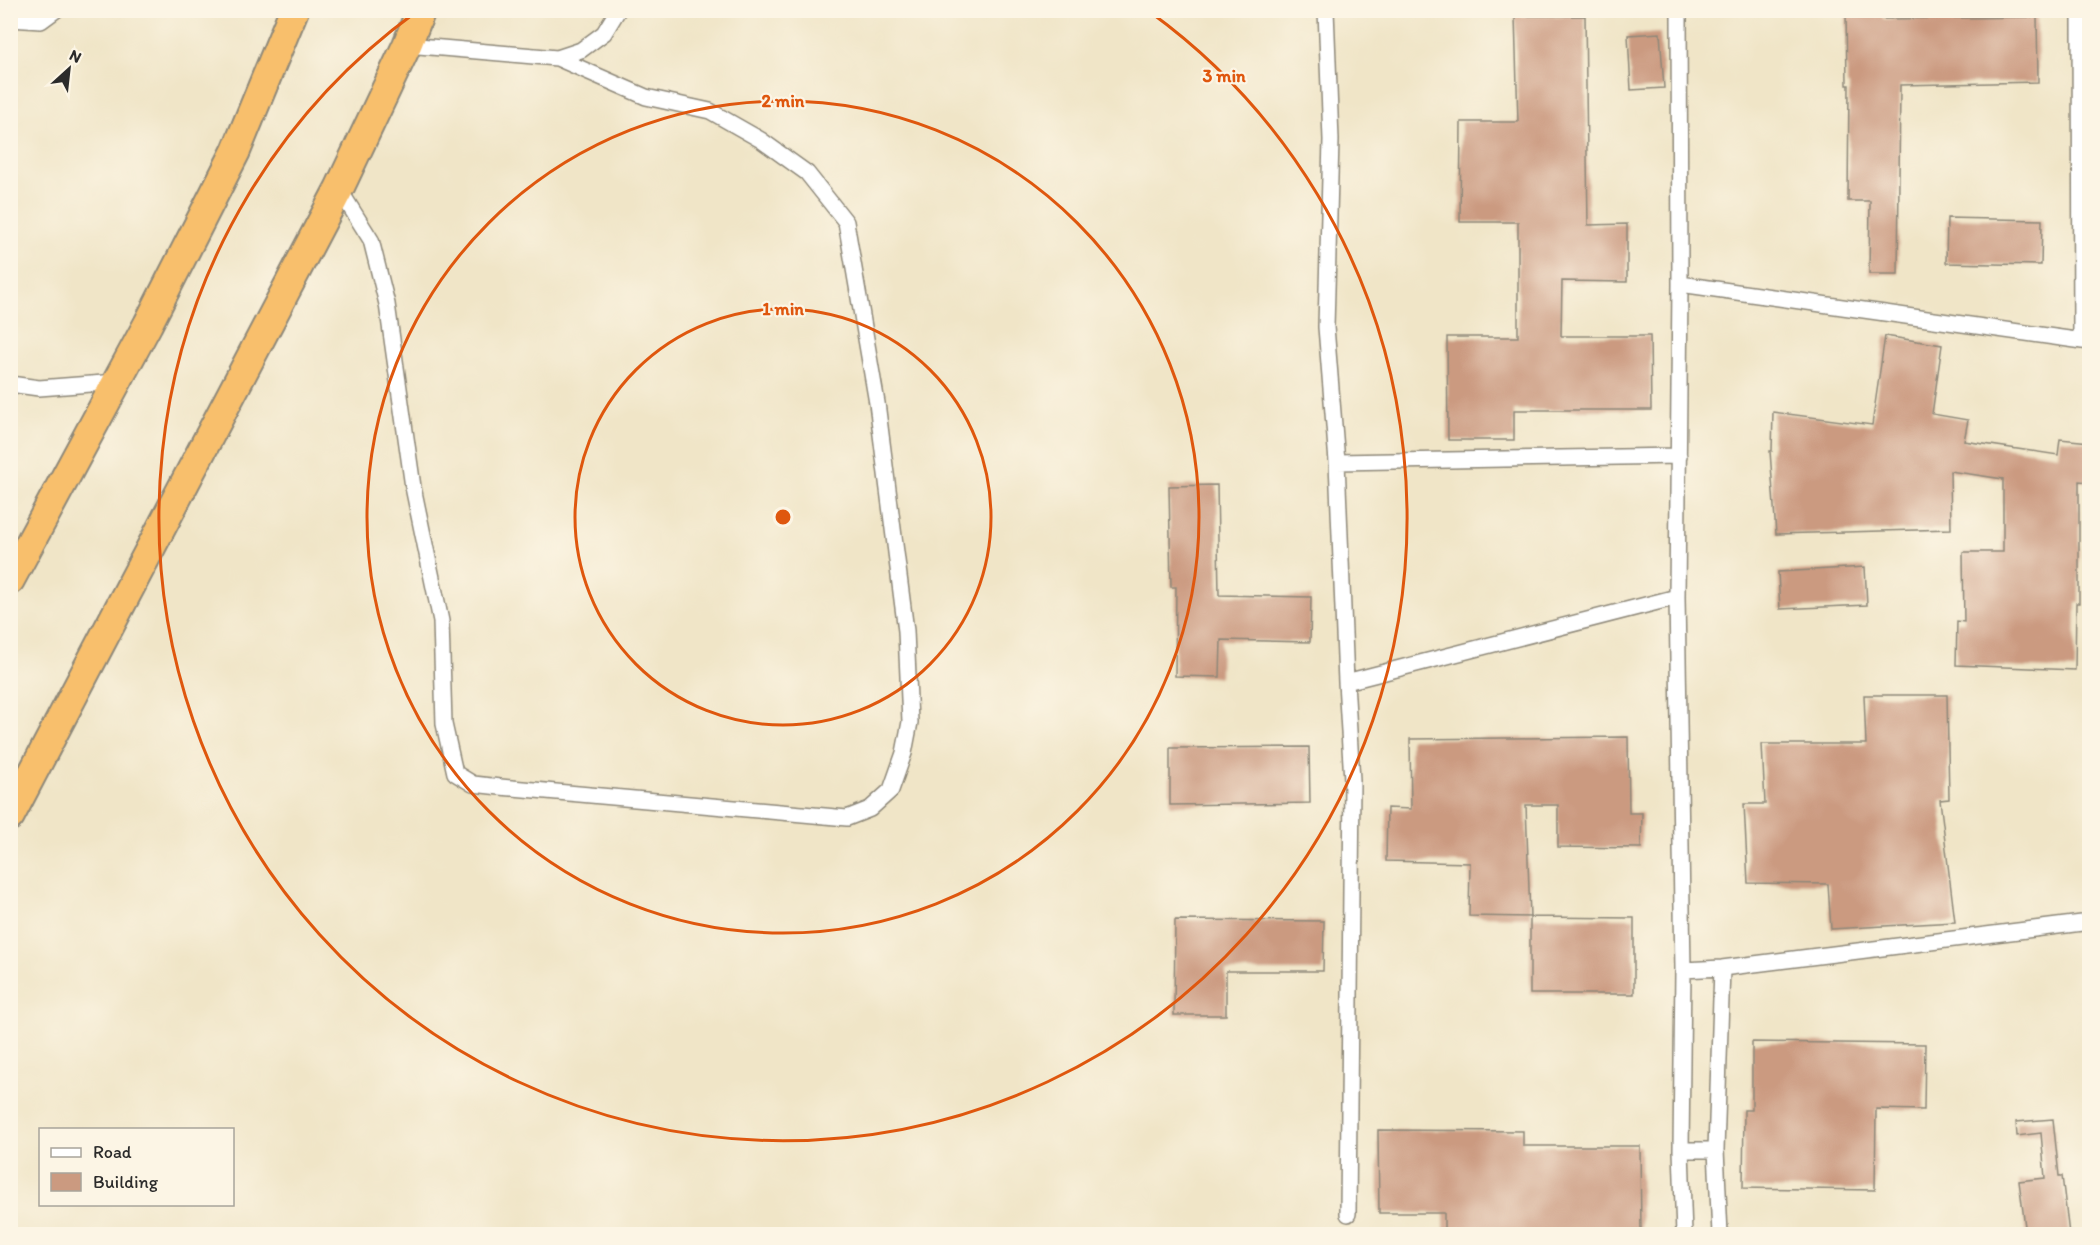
<svg xmlns="http://www.w3.org/2000/svg" width="2100" height="1245" viewBox="0 0 2100 1245" font-family="Itim,sans-serif">
	<style>
		.building { fill: #cb9a80 }
		.lines { fill: none; stroke-linecap: round; stroke-linejoin: round }
		.street-casing { stroke: #8e8879; stroke-width: 18 }
		.highway-casing { stroke: #8e8879; stroke-width: 32 }
		.street { stroke: #fff; stroke-width: 15 }
		.highway { stroke: #f8bf6c; stroke-width: 28 }
		.ring { fill: none; stroke: #df570e; stroke-width: 3 }
		.centre { fill: #df570e; stroke: #fcf5e5; stroke-width: 3 }
		.ring-label { font-size: 18px; text-anchor: middle; font-weight: bold; fill: #df570e; stroke: #fcf5e5; stroke-width: 4.5; stroke-linejoin: round; paint-order: stroke }
	</style>
	<rect width="100%" height="100%" fill="#fcf5e5"/>
	<filter id="ink" filterUnits="userSpaceOnUse"><feTurbulence type="fractalNoise" baseFrequency=".0167" numOctaves="2"/><feDisplacementMap in="SourceGraphic" scale="12" xChannelSelector="R" yChannelSelector="G"/><feConvolveMatrix kernelMatrix="1 2 1 2 8 2 1 2 1" color-interpolation-filters="sRGB"/></filter>
	<filter id="wash" filterUnits="userSpaceOnUse"><feTurbulence type="fractalNoise" baseFrequency=".008" numOctaves="4" result="noise"/><feDisplacementMap in="SourceGraphic" scale="24" xChannelSelector="R" yChannelSelector="G"/><feGaussianBlur stdDeviation="1.35" result="paint"/><feColorMatrix in="noise" values="0 0 0 0 0 0 0 0 0 0 0 0 0 0 0 0 0 1.4 0 .05"/><feComposite in="paint" operator="in"/></filter>
	<g filter="url(#wash)">
		<rect width="100%" height="100%" fill="#f0e5c7"/>
		<g id="blocks">
			<!-- building -->
			<path class="building" d="M1846,10H1883V19L2037,17L2038,82L1900,85L1898,274H1869L1870,201H1848L1849,85H1847Z
				M1515,16H1585L1588,225L1627,224V282L1562,281L1561,336H1650L1651,410H1514V440H1448L1447,337H1518V222H1460L1461,122H1518Z
				M1660,33L1664,88L1631,90L1628,35Z
				M1947,218L2042,220L2041,265L1946,263Z
				M1885,336L1942,345L1932,414L1968,420L1964,441L2058,455L2060,439L2090,442V482L2079,481V603H2076L2075,670L1956,665L1957,621L1964,622L1963,552H2003V479L1950,471L1951,529L1776,534L1770,451H1772L1773,412L1872,425Z
				M1217,485L1219,595L1311,597L1310,642L1221,640L1220,677L1175,676L1176,587H1171L1169,486Z
				M1865,567L1867,605L1780,609L1778,572Z
				M1864,695H1947L1949,799L1940,800L1955,922L1831,929L1828,884L1748,883L1744,804H1765L1762,744H1866Z
				M1628,737L1629,813H1642L1641,848L1558,847V805H1526L1530,917L1469,916L1470,863L1386,861L1387,808L1411,809L1410,739Z
				M1309,747L1310,803L1170,805V748Z
				M1530,917L1634,918V994H1530Z
				M1175,920L1324,921L1323,971H1226V1015H1174Z
				M1752,1042L1925,1044L1924,1110L1876,1109L1875,1190L1743,1188L1744,1110H1752Z
				M2053,1119L2059,1176H2062L2069,1234H2026L2019,1181L2045,1178L2041,1133L2017,1136L2016,1122Z
				M1378,1130L1523,1131V1146H1640L1641,1234H1444V1213H1379Z"/>
		</g>
	</g>
	<g filter="url(#ink)">
		<use href="#blocks" fill-opacity="0" stroke="#8e8879" stroke-width="1.5"/>
		<g class="lines">
			<defs>
				<path id="street" d="M1326,10L1331,140L1326,327L1337,462L1346,682
					M1679,10L1680,284L1677,597L1683,970L1681,1150L1684,1234
					M2080,10L2081,341
					M10,19L41,21L56,10
					M407,45L557,58L581,50L604,33L618,10
					M339,189L371,240L387,304L413,487L441,621L444,724L455,773L473,784L500,787L847,818L870,809L891,790L904,753L910,722L906,631L877,403L846,222L807,173L761,140L710,111L646,97L557,58
					M1680,284L2090,342
					M10,384L39,388L117,382
					M1337,462L1679,456
					M1683,970L1722,968L2090,922
					M1681,1150H1716
					M1348,1214L1352,780L1346,682L1677,597
					M1720,1234L1716,1150L1722,968"/>
				<path id="highway" d="M10,580L148,324L236,151L294,10
					M10,816L339,189L407,45L421,10"/>
			</defs>
			<!-- street casing -->
			<use href="#street" class="street-casing"/>
			<!-- highway casing -->
			<use href="#highway" class="highway-casing"/>
			<!-- street -->
			<use href="#street" class="street"/>
			<!-- highway -->
			<use href="#highway" class="highway"/>
		</g>
	</g>
	<!-- distance rings -->
	<g class="ring">
		<circle cx="783" cy="517" r="208"/>
		<circle cx="783" cy="517" r="416"/>
		<path d="M1150 12A624 624 0 1 1 416 12"/>
	</g>
	<circle cx="783" cy="517" r="9" class="centre"/>
	<g class="ring-label">
		<text x="1224" y="82">3 min</text>
		<text x="783" y="107">2 min</text>
		<text x="783" y="315">1 min</text>
	</g>
	<!-- margin -->
	<rect width="2100" height="1245" fill="none" stroke="#fcf5e5" stroke-width="36"/>
	<!-- legend -->
	<rect x="39" y="1128" width="195" height="78" fill="#fcf5e5" stroke="#a8a49b" stroke-width="1.5"/>
	<rect x="51" y="1148" width="30" height="9" fill="#ffffff" stroke="#a8a49b" stroke-width="1.5"/>
	<text x="93" y="1158" font-size="18" fill="#2b2b2b">Road</text>
	<rect x="51" y="1173" width="30" height="18" fill="#cb9a80" stroke="#a8a49b" stroke-width="1.5"/>
	<text x="93" y="1188" font-size="18" fill="#2b2b2b">Building</text>
	<!-- north arrow -->
	<g transform="translate(69 69) rotate(27)" stroke="#fcf5e5" stroke-width="4.5" paint-order="stroke">
	<path d="M0-4.5L10 22L0 15L-10 22Z" fill="#2b2b2b"/>
	<text y="-9" font-size="16" font-weight="bold" text-anchor="middle" fill="#2b2b2b">N</text>
	</g>
</svg>
